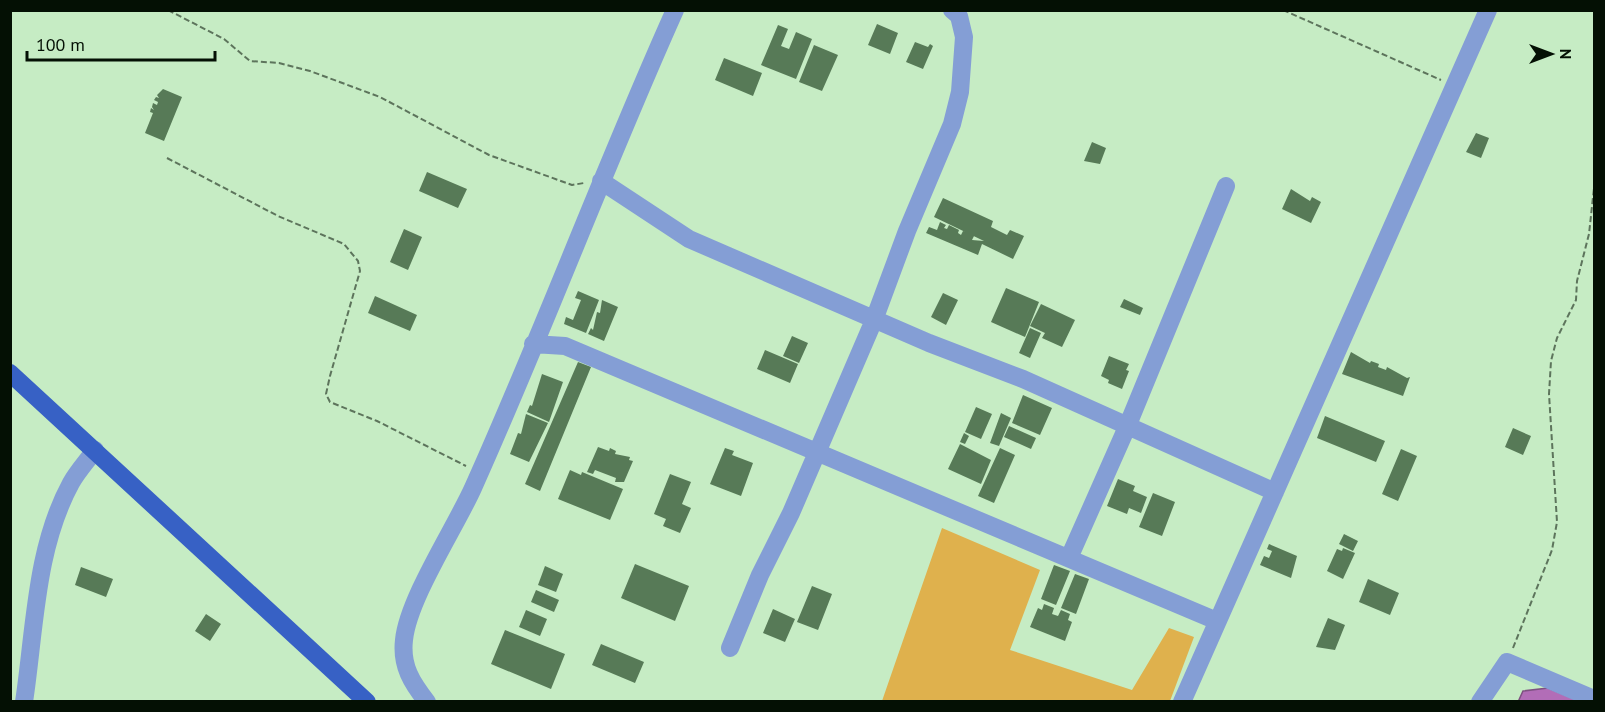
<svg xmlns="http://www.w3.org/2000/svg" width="1605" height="712" viewBox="0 0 1605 712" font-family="'PT Sans',sans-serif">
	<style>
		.green { fill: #dfb14d }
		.water { fill: #b26db7; stroke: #7e5181; stroke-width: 1.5 }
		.building { fill: #577a57 }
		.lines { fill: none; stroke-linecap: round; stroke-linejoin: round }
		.path { stroke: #5d745c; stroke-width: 2; stroke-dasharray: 6 3; stroke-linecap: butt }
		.minor { stroke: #849ed5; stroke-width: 18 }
		.major { stroke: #3761c5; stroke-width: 18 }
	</style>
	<rect width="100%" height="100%" fill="#c6ecc4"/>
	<!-- green -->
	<path class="green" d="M942,528L1040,570L1010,650L1132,690L1169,628L1194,637L1170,701H882Z"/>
	<!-- water -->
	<path class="water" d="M1548,688L1582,702H1518L1523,691Z"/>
	<!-- building -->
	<path class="building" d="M877,24L898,33L890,54L868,45Z
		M778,25L788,29L781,46L789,49L796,32L812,39L796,79L761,65Z
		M915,42L928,47L930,44L933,46L923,69L906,62Z
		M814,45L838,55L822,91L799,82Z
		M724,58L762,73L753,96L715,80Z
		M163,89L182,97L164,141L145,133L153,113L150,112L151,108L154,110L152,107L153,103L157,105L158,102L154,100L156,97L159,98L157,95Z
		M1476,133L1489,138L1481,158L1466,152Z
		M1092,142L1106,148L1100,164L1084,161Z
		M427,172L467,189L458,208L419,191Z
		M1291,189L1310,201L1312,197L1321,202L1311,223L1282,209Z
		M943,198L993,221L991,227L1007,235L1010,230L1024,236L1013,259L982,244L978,255L926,233L929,227L937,230L940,222L946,225L944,228L947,229L949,225L959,230L958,233L961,235L963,231L974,236L972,240L984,241L934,217Z
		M404,229L422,237L408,270L390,262Z
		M1006,288L1039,302L1025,337L991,322Z
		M578,291L599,300L586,333L564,324L566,317L573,320L581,300L575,298Z
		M943,293L958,300L946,325L931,317Z
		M375,296L417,315L410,331L368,313Z
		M1124,299L1143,308L1140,315L1120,307Z
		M602,300L618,307L604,341L588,334L591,328L593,330L597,312L600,313Z
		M1041,304L1075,320L1062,347L1042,338L1045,333L1030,326Z
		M1030,328L1041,333L1030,358L1019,353Z
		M792,336L808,343L799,363L783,356Z
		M765,350L798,364L790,383L757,369Z
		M1351,352L1370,363L1371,361L1379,364L1378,367L1386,370L1387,367L1407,378L1410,377L1403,396L1342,374Z
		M1109,356L1129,364L1126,370L1129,371L1122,389L1108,383L1109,380L1101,376Z
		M578,362L591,367L540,491L525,484Z
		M542,374L563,382L549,422L527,412L530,405L532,406Z
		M1023,395L1052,408L1040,435L1012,423Z
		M976,407L992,414L981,439L965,432Z
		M1001,413L1011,418L999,446L990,443Z
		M526,414L548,423L529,462L510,454L518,433L521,434Z
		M1325,416L1385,441L1376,462L1317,438Z
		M1009,426L1036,438L1031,449L1004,437Z
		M1513,428L1531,436L1523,455L1505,447Z
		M964,433L969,436L965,444L960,442Z
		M960,444L991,460L981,484L948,469Z
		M598,447L609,451L610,448L616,451L615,454L630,457L629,460L633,461L624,482H615L616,478L595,470L593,474L587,472Z
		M725,448L734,451L732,455L753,463L741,496L710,484Z
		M1000,448L1015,455L994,503L978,496Z
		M1401,449L1417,456L1398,501L1382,494Z
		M570,470L581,475L582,472L623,489L610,520L558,499Z
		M670,474L691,482L682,504L691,508L680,533L663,526L666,519L654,514Z
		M1118,479L1135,486L1133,491L1147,497L1141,513L1129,508L1127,514L1107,506Z
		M1153,493L1175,502L1162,536L1139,527Z
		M1344,534L1358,541L1353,551L1339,544Z
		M1269,544L1297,556L1291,578L1260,565L1264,556L1269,558L1272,551L1267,549Z
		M1343,548L1355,553L1343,579L1327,571L1337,549L1342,551Z
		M635,564L689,586L675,621L621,598Z
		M1054,565L1070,571L1056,605L1041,599Z
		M545,566L563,574L556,592L538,585Z
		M81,567L113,579L106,597L75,585Z
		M1075,574L1089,579L1076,614L1061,608Z
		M1368,579L1399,593L1390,615L1359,602Z
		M812,586L832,594L818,630L797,622Z
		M536,590L559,600L554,612L531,602Z
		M1044,604L1054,608L1052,614L1058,616L1061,610L1070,614L1068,620L1072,622L1065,641L1030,627L1038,608L1042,610Z
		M773,609L795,619L785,642L763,633Z
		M526,610L547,619L540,636L519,627Z
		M206,614L221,624L210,641L195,631Z
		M1328,618L1345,625L1335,650L1316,647Z
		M505,630L565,654L551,689L491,664Z
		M601,644L644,662L635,683L592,665Z"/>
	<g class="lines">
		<!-- path -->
		<path class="path" d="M168,10L224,39L250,61L279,63L310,71L380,97L489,155L572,185L584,183
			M1283,10L1441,80
			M167,158L278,216L344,244L358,261L360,271L330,376L326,394L330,402L377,421L466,466
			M1513,648L1552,550L1557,522L1549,394L1551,361L1557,338L1576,300L1577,281L1589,234L1594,188"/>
		<!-- minor -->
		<path class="minor" d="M601,181L689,239L929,343L1023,379L1275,492
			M533,344L565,346L1217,621
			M1069,558L1127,427L1226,186
			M730,648L760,575L791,513L874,320L907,231L952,124L960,92L964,37L959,16L952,10
			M24,702C35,630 35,549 71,483C77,472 87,461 95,450
			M427,702C412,683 401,666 404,640C408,599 455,528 473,488C544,330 604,168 675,10
			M1182,702L1488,10
			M1480,702L1507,662L1594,699"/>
		<!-- major -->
		<path class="major" d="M10,373L367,702"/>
	</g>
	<!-- border -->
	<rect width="1605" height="712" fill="none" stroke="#041004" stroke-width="24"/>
	<!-- north arrow -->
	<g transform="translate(1551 54) rotate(90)" stroke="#c6ecc4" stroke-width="4.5" paint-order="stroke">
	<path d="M0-4.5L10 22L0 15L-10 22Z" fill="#041004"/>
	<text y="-9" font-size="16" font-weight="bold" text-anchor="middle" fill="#041004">N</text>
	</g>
	<!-- scale -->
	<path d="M27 51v9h188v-9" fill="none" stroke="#041004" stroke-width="3"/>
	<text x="36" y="51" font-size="18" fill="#041004" stroke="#c6ecc4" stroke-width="4.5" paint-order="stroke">100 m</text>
</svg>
